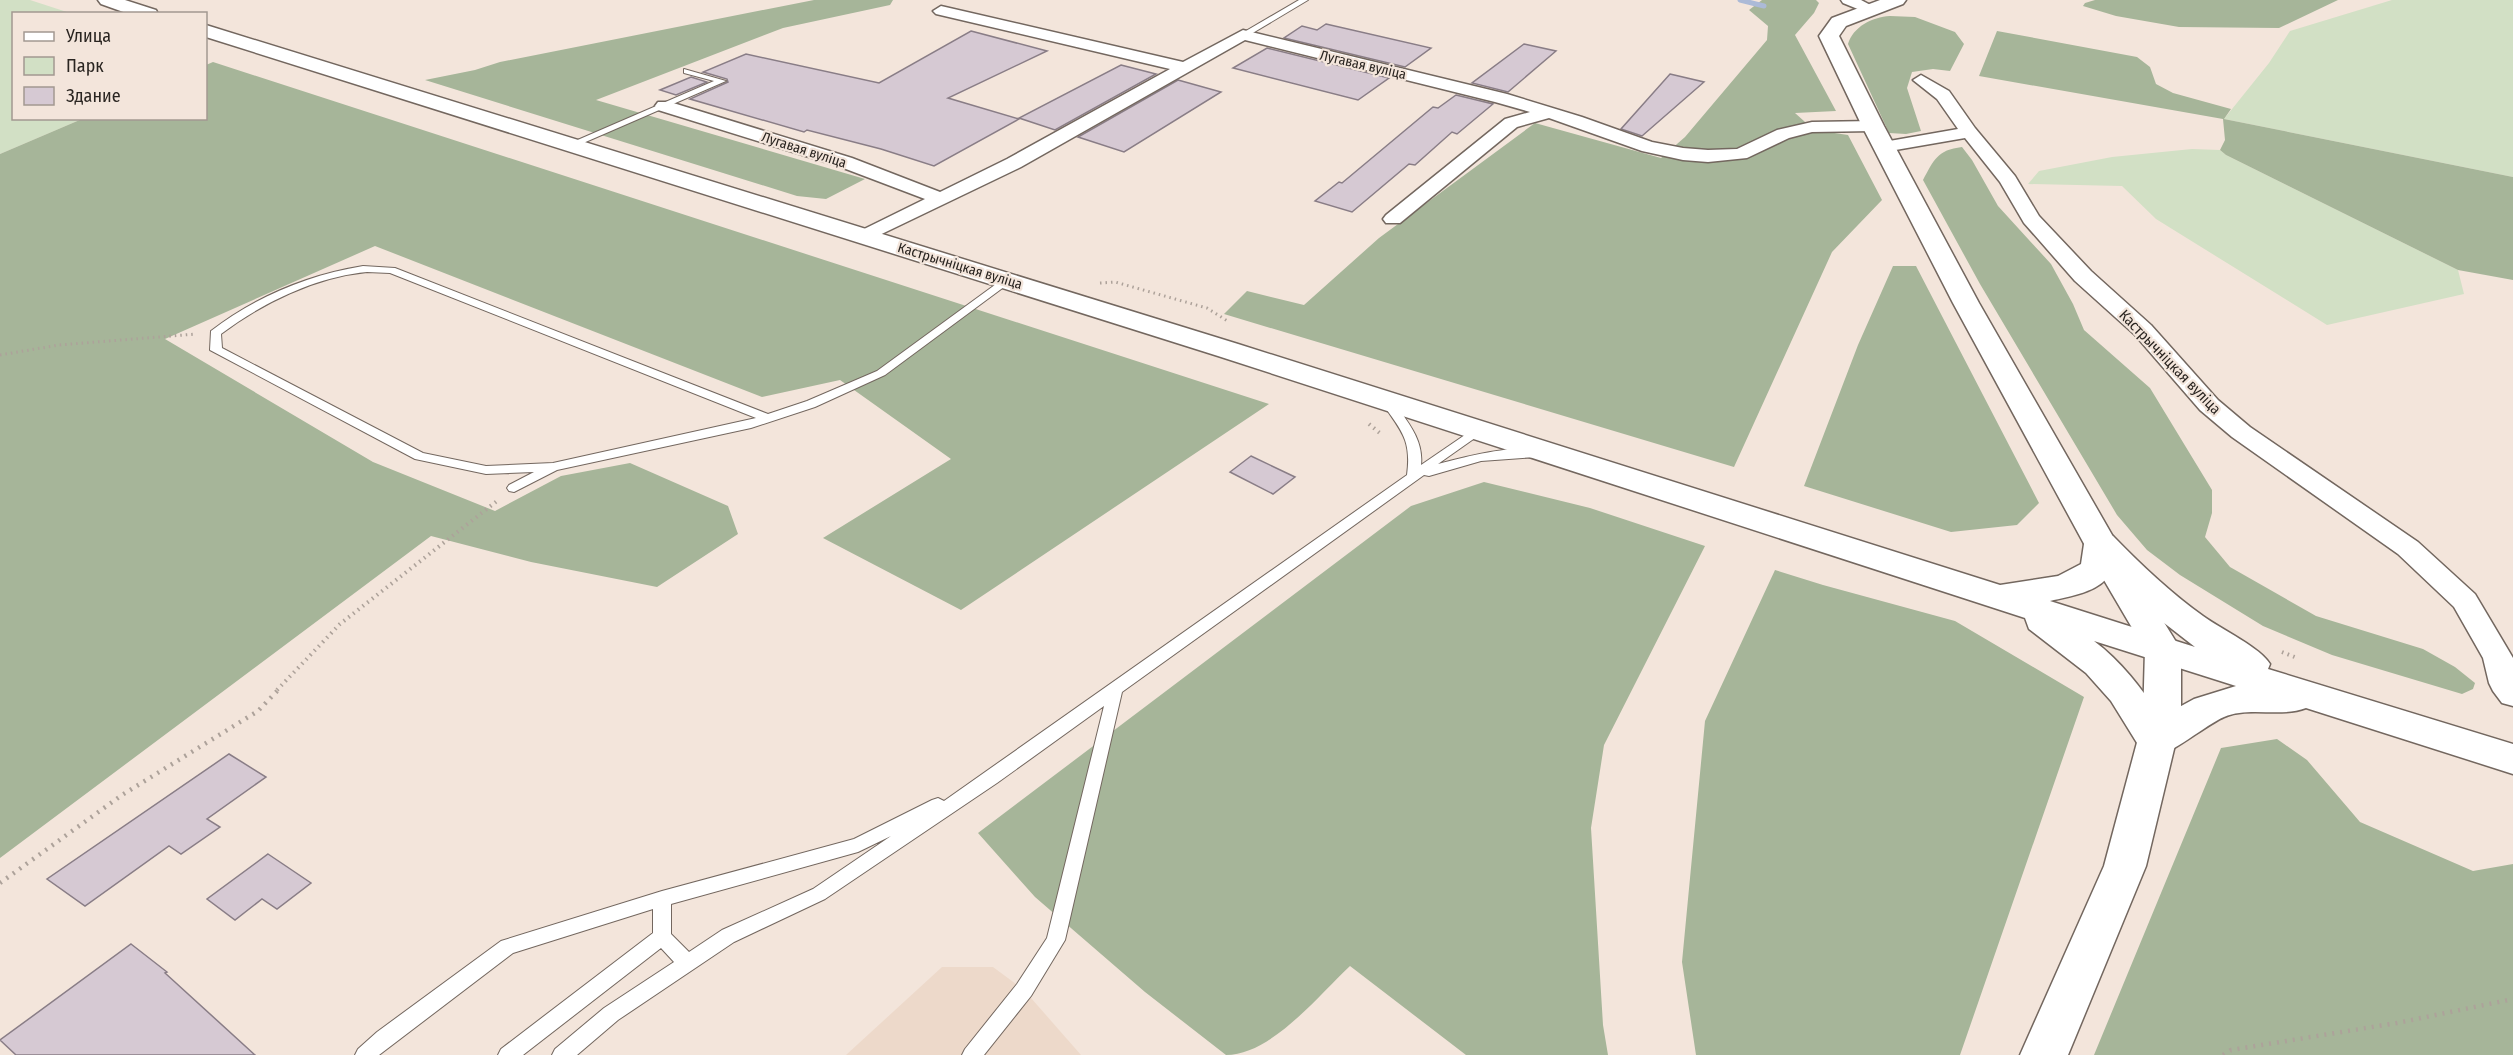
<svg xmlns="http://www.w3.org/2000/svg" width="2513" height="1055" viewBox="0 0 2513 1055" font-family="'Fira Sans Condensed',sans-serif">
	<style>
		.built { fill: #edd9ca }
		.green { fill: #d2e0c5 }
		.forest { fill: #a6b599 }
		.lines { fill: none; stroke-linecap: round; stroke-linejoin: round }
		.stream { stroke: #acbad7; stroke-width: 5 }
		.building { fill: #d6c9d3; stroke: #897d86; stroke-width: 1.5 }
		.service-casing { stroke: #73675f; stroke-width: 2 }
		.minor-casing { stroke: #73675f; stroke-width: 3 }
		.tertiary-casing { stroke: #73675f; stroke-width: 3 }
		.primary-casing { stroke: #73675f; stroke-width: 3 }
		.path-far2 { stroke: #ada29a; stroke-width: 3; stroke-dasharray: 1.5 4; stroke-linecap: butt }
		.path-far1 { stroke: #ada29a; stroke-width: 4; stroke-dasharray: 1.5 4.5; stroke-linecap: butt }
		.path { stroke: #ada29a; stroke-width: 4.5; stroke-dasharray: 2 6; stroke-linecap: butt }
		.service { fill: #fff; fill-rule: evenodd }
		.minor { fill: #fff; fill-rule: evenodd }
		.tertiary { fill: #fff; fill-rule: evenodd }
		.primary { fill: #fff; fill-rule: evenodd }
		.labels { text-anchor: middle; dominant-baseline: central; stroke-width: 4.5; stroke-linejoin: round; paint-order: stroke }
		.far-street-label { font-size: 14px; fill: #2a2521; stroke: #f3e5db }
		.street-label { font-size: 15px; fill: #2a2521; stroke: #f3e5db }
	</style>
	<rect width="100%" height="100%" fill="#f3e5db"/>
	<!-- built -->
	<path class="built" d="M942,967H993L1024,990L1081,1055H846Z"/>
	<!-- green -->
	<path class="green" d="M0,0H30L70,13L14,14V118L82,119L0,154Z
		M2392,0H2513V177L2224,119L2269,63L2290,31Z
		M2192,149L2220,150L2226,155L2458,270L2464,294L2327,325L2156,219L2122,186L2028,184L2039,171L2112,157Z"/>
	<!-- forest -->
	<path class="forest" d="M814,0H893L890,5L783,28L596,100L865,179L826,199L797,196L425,80L475,70L500,62Z
		M1762,0H1816L1819,3L1814,13L1795,35L1836,111L1795,113L1814,130L1848,135L1882,200L1832,252L1734,467L1224,314L1247,291L1304,305L1379,238L1535,123L1661,158L1685,137L1767,40L1768,26L1749,10Z
		M2095,0H2338L2279,28L2179,27L2116,16L2083,6L2085,3Z
		M1890,16L1915,17L1955,32L1964,44L1950,71L1933,69L1912,72L1907,88L1921,131L1906,134L1889,133L1848,44C1853,27 1872,17 1890,16Z
		M1997,31L2137,57L2150,67L2156,84L2173,93L2231,109L2224,119L2513,177V280L2458,270L2226,155L2220,150L2225,140L2223,119L1979,76Z
		M213,62L1269,404L961,610L823,538L951,459L840,380L762,397L375,246L165,339L373,462L495,511L561,476L630,463L728,506L738,534L657,587L531,562L431,536L0,858V154L82,119L206,118V65Z
		M1962,147L1972,160L1998,206L2051,264L2073,304L2084,330L2150,388L2212,490V513L2205,537L2230,567L2316,616L2423,649L2455,667L2475,683L2473,689L2462,694L2332,655L2263,626L2180,575L2147,550L2117,515L1980,284L1923,180C1934,160 1937,150 1962,147Z
		M1893,266H1916L2039,503L2017,525L1951,532L1804,486L1858,345Z
		M1484,482L1590,508L1705,546L1604,745L1591,828L1603,1025L1608,1055H1466L1350,966C1318,996 1271,1055 1226,1055L1145,992L1035,897L978,833L1411,506Z
		M1775,570L1823,585L1955,621L2084,697L1960,1055H1696L1682,962L1705,721Z
		M2277,739L2307,760L2360,822L2473,871L2513,864V1055H2094L2221,748Z"/>
	<g class="lines">
		<!-- stream -->
		<path class="stream" d="M1740,0L1764,6"/>
	</g>
	<!-- building -->
	<path class="building" d="M1326,24L1431,48L1405,67L1284,38L1302,26L1317,30Z
		M971,31L1047,51L948,98L1019,119L934,166L881,149L807,130L804,132L690,99L728,82L727,79L703,72L746,54L879,83Z
		M1524,44L1556,51L1508,92L1472,83Z
		M1267,48L1389,78L1358,100L1233,68Z
		M1121,65L1156,74L1055,130L1019,118Z
		M1670,74L1704,82L1642,136L1621,129Z
		M691,77L707,82L676,95L660,90Z
		M1178,80L1221,92L1124,152L1078,137Z
		M1456,95L1493,104L1457,134L1452,132L1415,165L1409,164L1352,212L1315,201L1339,182L1342,183L1433,107L1438,108Z
		M1251,456L1295,477L1273,494L1230,472Z
		M229,754L266,777L207,819L220,827L181,854L169,846L85,906L47,879Z
		M268,854L311,883L277,909L262,899L235,920L207,899Z
		M131,944L167,972L165,973L255,1055H16L0,1040Z"/>
	<g class="lines">
		<defs>
			<path id="service" d="M1299,0H1308L1246,37L1239,35Z
				M684,69L726,81L574,147L566,145L714,81L684,73Z
				M363,266L395,268L768,414L807,401L877,371L1003,279L1007,278L1012,281L885,375L815,407L751,428L557,470L514,492L509,491L507,488L509,485L534,472L486,474L415,459L210,350L211,331C255,297 308,275 363,266ZM367,272L390,273L756,418L553,463L486,466L423,453L222,348L221,334C262,303 315,277 367,272Z
				M1387,397L1391,398C1405,419 1424,438 1421,465L1478,426L1484,430L1482,433L1438,464C1457,459 1528,440 1542,453L1536,457L1481,461L1429,476L1424,475L1122,692L1065,940L1031,996L984,1055H962L965,1049L1017,984L1047,938L1104,706L997,783L825,899L734,942L618,1020L577,1055H552L555,1049L604,1008L674,962L661,948L523,1055H498L501,1049L653,933V909L513,953L379,1055H355L358,1049L377,1032L501,941L662,891L854,839L932,800L938,798L944,801L1407,475C1412,438 1400,430 1381,401ZM891,836L813,889L722,930L689,952L671,934V904L858,852Z"/>
			<path id="minor" d="M1841,0H1861L1878,9L1870,14L1843,3Z
				M941,6L1183,62L1243,30L1507,94L1582,117L1652,142L1683,148L1708,150L1737,149L1777,130L1812,122L1873,121L1879,122L1882,126L1879,130L1873,131L1812,132L1789,138L1747,158L1708,162L1683,160L1642,151L1549,118L1517,127L1400,223H1386L1383,219L1386,215L1505,119L1530,112L1495,102L1245,40L1021,167L865,242L858,240L855,236L858,232L925,199L838,166L658,110L655,106L658,102H670L852,158L940,192L1007,159L1170,69L936,14L933,11Z
				M1921,75L1949,91L1975,128L2015,176L2039,216L2091,271L2151,325L2218,400L2250,427L2418,542L2475,594L2513,658V706L2502,703L2493,691L2489,683L2483,658L2454,607L2398,554L2232,437L2200,410L2135,335L2075,281L2024,223L2000,182L1965,138L1884,152L1878,151L1875,147L1878,143L1958,129L1937,99L1913,80Z"/>
			<path id="tertiary" d="M1880,0H1906L1903,4L1846,26L1839,36L1884,126L1979,303L2135,575L2181,650V720L2146,866L2068,1055H2020L2104,866L2143,720L2145,650L2101,575L1953,303L1862,126L1819,36L1832,18Z"/>
			<path id="primary" d="M98,0H125L156,10L158,14H129L101,4Z
				M206,25L1238,344L2000,585L2058,576L2081,564L2084,544L2089,536L2101,533L2113,536C2141,565 2171,593 2203,616C2221,629 2261,648 2270,664L2268,669L2513,744V774L2306,708C2280,718 2250,706 2224,717C2207,724 2169,756 2155,756C2152,755 2146,753 2142,751L2111,701L2086,673L2029,629L2025,618L1218,356L206,37ZM2110,574L2159,619L2195,647L2050,601C2071,596 2099,592 2110,574ZM2094,641L2236,686L2194,699L2161,717C2141,688 2122,662 2094,641Z"/>
		</defs>
		<!-- service casing -->
		<use href="#service" class="service-casing"/>
		<!-- minor casing -->
		<use href="#minor" class="minor-casing"/>
		<!-- tertiary casing -->
		<use href="#tertiary" class="tertiary-casing"/>
		<!-- primary casing -->
		<use href="#primary" class="primary-casing"/>
		<!-- path-far2 -->
		<path class="path-far2" d="M1100,283L1115,282L1207,308L1229,322
			M0,355L59,345L196,334"/>
		<!-- path-far1 -->
		<path class="path-far1" d="M1369,424L1381,434
			M2282,652L2297,658
			M277,690L340,624L497,501"/>
		<!-- path -->
		<path class="path" d="M0,883L122,795L258,711L279,689
			M2223,1055L2231,1050L2397,1023L2513,999"/>
		<!-- service -->
		<use href="#service" class="service"/>
		<!-- minor -->
		<use href="#minor" class="minor"/>
		<!-- tertiary -->
		<use href="#tertiary" class="tertiary"/>
		<!-- primary -->
		<use href="#primary" class="primary"/>
	</g>
	<g class="labels">
		<!-- far-street labels -->
		<g class="far-street-label">
			<text transform="translate(1363 65) rotate(13)">Лугавая вуліца</text>
			<text transform="translate(804 150) rotate(18)">Лугавая вуліца</text>
			<text transform="translate(960 266) rotate(17)">Кастрычніцкая вуліца</text>
		</g>
		<!-- street labels -->
		<g class="street-label">
			<text transform="translate(2170 362) rotate(46)">Кастрычніцкая вуліца</text>
		</g>
	</g>
	<!-- legend -->
	<rect x="12" y="12" width="195" height="108" fill="#f3e5db" stroke="#a39891" stroke-width="1.5"/>
	<rect x="24" y="32" width="30" height="9" fill="#ffffff" stroke="#a39891" stroke-width="1.5"/>
	<text x="66" y="42" font-size="18" fill="#2a2521">Улица</text>
	<rect x="24" y="57" width="30" height="18" fill="#d2e0c5" stroke="#a39891" stroke-width="1.5"/>
	<text x="66" y="72" font-size="18" fill="#2a2521">Парк</text>
	<rect x="24" y="87" width="30" height="18" fill="#d6c9d3" stroke="#a39891" stroke-width="1.5"/>
	<text x="66" y="102" font-size="18" fill="#2a2521">Здание</text>
</svg>
